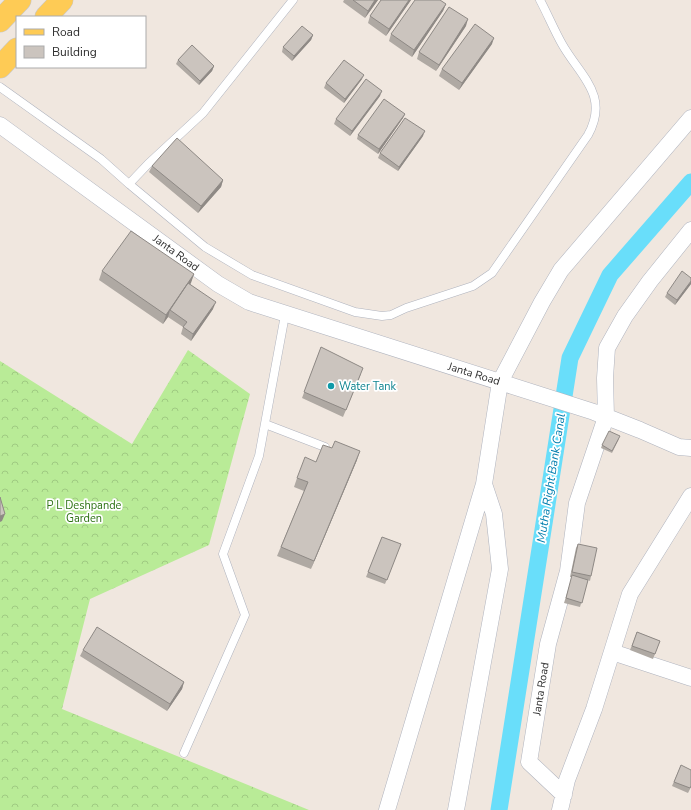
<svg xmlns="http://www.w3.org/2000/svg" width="691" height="810" viewBox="0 0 691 810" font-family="'Nunito Sans',sans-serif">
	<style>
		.forest { fill: url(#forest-crowns) }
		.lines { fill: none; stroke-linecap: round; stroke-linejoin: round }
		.canal { stroke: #69defa; stroke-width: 17 }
		.service-casing { stroke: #afb3be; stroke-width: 9 }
		.minor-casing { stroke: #afb3be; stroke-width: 17 }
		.primary-casing { stroke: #c8c8c8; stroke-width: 23 }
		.service { stroke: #fff; stroke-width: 8 }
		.minor { stroke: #fff; stroke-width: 16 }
		.primary { stroke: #fecb55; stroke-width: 22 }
		.wall { fill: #afa9a3 }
		.shaded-wall { fill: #8e8985 }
		.building { fill: #cbc4be; stroke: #8e8985 }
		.culture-dot { fill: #0f9aa8; stroke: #fff; stroke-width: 1.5 }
		.labels { text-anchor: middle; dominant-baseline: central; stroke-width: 3.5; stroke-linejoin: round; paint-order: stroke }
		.street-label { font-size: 11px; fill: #2d2d2d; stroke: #fff }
		.culture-label { font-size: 11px; fill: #0d838f; stroke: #fff; text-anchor: start }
		.park-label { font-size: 11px; fill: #2e7314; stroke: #fff }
		.water-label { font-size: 12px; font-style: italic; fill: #007eae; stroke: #fff }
	</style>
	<defs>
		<pattern id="forest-crowns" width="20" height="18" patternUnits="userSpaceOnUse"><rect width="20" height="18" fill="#b9eb97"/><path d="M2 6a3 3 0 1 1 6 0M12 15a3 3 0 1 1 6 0" fill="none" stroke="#9fca82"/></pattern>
	</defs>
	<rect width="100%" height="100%" fill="#f0e7df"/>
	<!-- forest -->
	<path class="forest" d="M188,350L250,394L209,545L90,599L62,709L309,810H0V361L132,444Z"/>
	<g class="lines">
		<!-- canal -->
		<path class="canal" d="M499,810L570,358L610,275L691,182"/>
		<defs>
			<path id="service" d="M0,87L101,159L129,184L205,247L252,275L355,312L382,316L391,315L406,308L473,286L492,273L588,135C610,95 580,76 562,44C554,30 548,15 540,0
				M129,184L148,164L203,113L293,0
				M265,424L325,447
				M184,753L245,615L223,554L259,456L285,315"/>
			<path id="minor" d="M0,125L218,284L249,302L594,412L640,430L679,447L691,448
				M612,652L691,678
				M564,795L529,762L548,644L568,571L577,503L606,417L605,378L607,348L625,316L650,281L691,230
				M387,810L484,484L500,382L542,302L561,270L691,118
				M456,810L500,569L494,514L484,484
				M560,810L567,780L594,709L630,594L691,496"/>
			<path id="primary" d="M46,17L62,0
				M0,21L20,0
				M0,67L17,49"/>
		</defs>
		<!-- service casing -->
		<use href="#service" class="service-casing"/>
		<!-- minor casing -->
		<use href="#minor" class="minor-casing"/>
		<!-- primary casing -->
		<use href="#primary" class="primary-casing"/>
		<!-- service -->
		<use href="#service" class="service"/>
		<!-- minor -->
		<use href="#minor" class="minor"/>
		<!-- primary -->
		<use href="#primary" class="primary"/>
	</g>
	<!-- wall -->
	<path class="wall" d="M344,0H378L365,18L343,2Z
		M381,0H411L386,36L368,23L370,16Z
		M446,4L443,11L412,57L389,41L391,34Z
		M466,26L436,71L417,59L419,52Z
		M313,35L311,40L292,61L282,52L283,47Z
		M492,44L459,90L439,76L442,69Z
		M178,60L214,66L212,71L199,85L176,64Z
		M362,79L344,103L324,88L326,83Z
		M380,96L350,136L334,124L336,119Z
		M405,114L403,118L378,154L357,139L358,135Z
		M423,136L398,171L378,158L380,153Z
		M152,166L223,180L221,187L198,213L149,172Z
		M102,271L194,274L190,284L213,309L191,341L181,334L183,327L168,317L163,324L99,280Z
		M691,284L675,305L665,297L667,293Z
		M321,347L361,374L343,417L302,398Z
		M619,439L612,453L601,448L602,445Z
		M357,460L311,569L277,556L304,491L294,487L297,478L316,462Z
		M382,537L401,544L385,584L366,577Z
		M578,544L591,576L590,581L588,580L580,607L564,603L572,577H570L576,548Z
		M637,632L660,641L653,659L630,650Z
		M83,650L184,682L182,689L167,711L80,656Z
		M681,765L691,787L688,793L672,786Z"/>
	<!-- shaded-wall -->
	<path class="shaded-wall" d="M375,0H378L365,18L368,11Z
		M409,0H411L386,36L389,29Z
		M446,4L443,11L412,57L414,50Z
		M468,19L466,26L436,71L439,65Z
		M313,35L311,40L292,61L294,56Z
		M494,38L492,44L459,90L462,83Z
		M214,66L212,71L199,85L200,81Z
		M364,75L362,79L344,103L345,99Z
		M382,91L380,96L350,136L352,131Z
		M405,114L403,118L378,154L379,149Z
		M425,131L423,136L398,171L399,167Z
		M223,180L221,187L198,213L201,206Z
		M194,274L191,283L172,311L170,310L168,317L163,324L166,315Z
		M691,281V284L675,305L677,300Z
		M216,302L213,309L191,341L193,334Z
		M360,451L357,460L311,569L314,561Z
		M5,514L2,521L0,522V516Z
		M184,682L182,689L167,711L170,704Z"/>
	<!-- building -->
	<path class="building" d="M353,0H375L368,11Z
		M381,0H409L389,29L370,16Z
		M415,0H440L446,4L414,50L391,34Z
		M449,7L468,19L439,65L419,52Z
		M475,24L494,38L462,83L442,69Z
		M302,26L313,35L294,56L283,47Z
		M192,45L214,66L200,81L178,60Z
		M344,60L364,75L345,99L326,83Z
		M366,79L382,91L352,131L336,119Z
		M384,99L405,114L379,149L358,135Z
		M405,118L425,131L399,167L380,153Z
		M177,138L223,180L201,206L152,166Z
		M131,231L194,274L166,315L102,271Z
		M682,271L691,278V281L677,300L667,293Z
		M188,283L216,302L193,334L183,327L187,322L170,310Z
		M321,347L363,368L346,410L304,392Z
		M609,431L620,436L612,451L602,445Z
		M335,441L360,451L314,561L281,547L308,482L297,478L305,457L316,462L323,445L332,448Z
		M0,497L5,514L0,516Z
		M382,537L401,544L387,580L368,572Z
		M578,544L597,548L591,576L572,572Z
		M572,575L588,580L582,603L566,598Z
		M97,627L184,682L170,704L83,650Z
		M637,632L660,641L655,654L632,646Z
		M681,765L691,770V786L690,788L674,782Z"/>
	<!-- markers -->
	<circle class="culture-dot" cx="331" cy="386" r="4"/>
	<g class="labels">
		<!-- street labels -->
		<g class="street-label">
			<text transform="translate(176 253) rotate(36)">Janta Road</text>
			<text transform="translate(474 374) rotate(17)">Janta Road</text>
			<text transform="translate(541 689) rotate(-81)">Janta Road</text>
		</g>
		<!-- culture labels -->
		<g class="culture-label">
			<text x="339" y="386">Water Tank</text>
		</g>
		<!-- park labels -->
		<g class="park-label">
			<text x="84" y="505">P L Deshpande<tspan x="84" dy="13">Garden</tspan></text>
		</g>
		<!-- water labels -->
		<g class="water-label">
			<text transform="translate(551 478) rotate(-81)">Mutha Right Bank Canal</text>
		</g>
	</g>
	<!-- legend -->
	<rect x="16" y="16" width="130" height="52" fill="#ffffff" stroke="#ababab"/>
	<rect x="24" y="29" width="20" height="6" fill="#fecb55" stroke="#ababab"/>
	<text x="52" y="36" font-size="12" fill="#2d2d2d">Road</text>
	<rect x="24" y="46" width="20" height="12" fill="#cbc4be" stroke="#ababab"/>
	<text x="52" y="56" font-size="12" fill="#2d2d2d">Building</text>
</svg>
